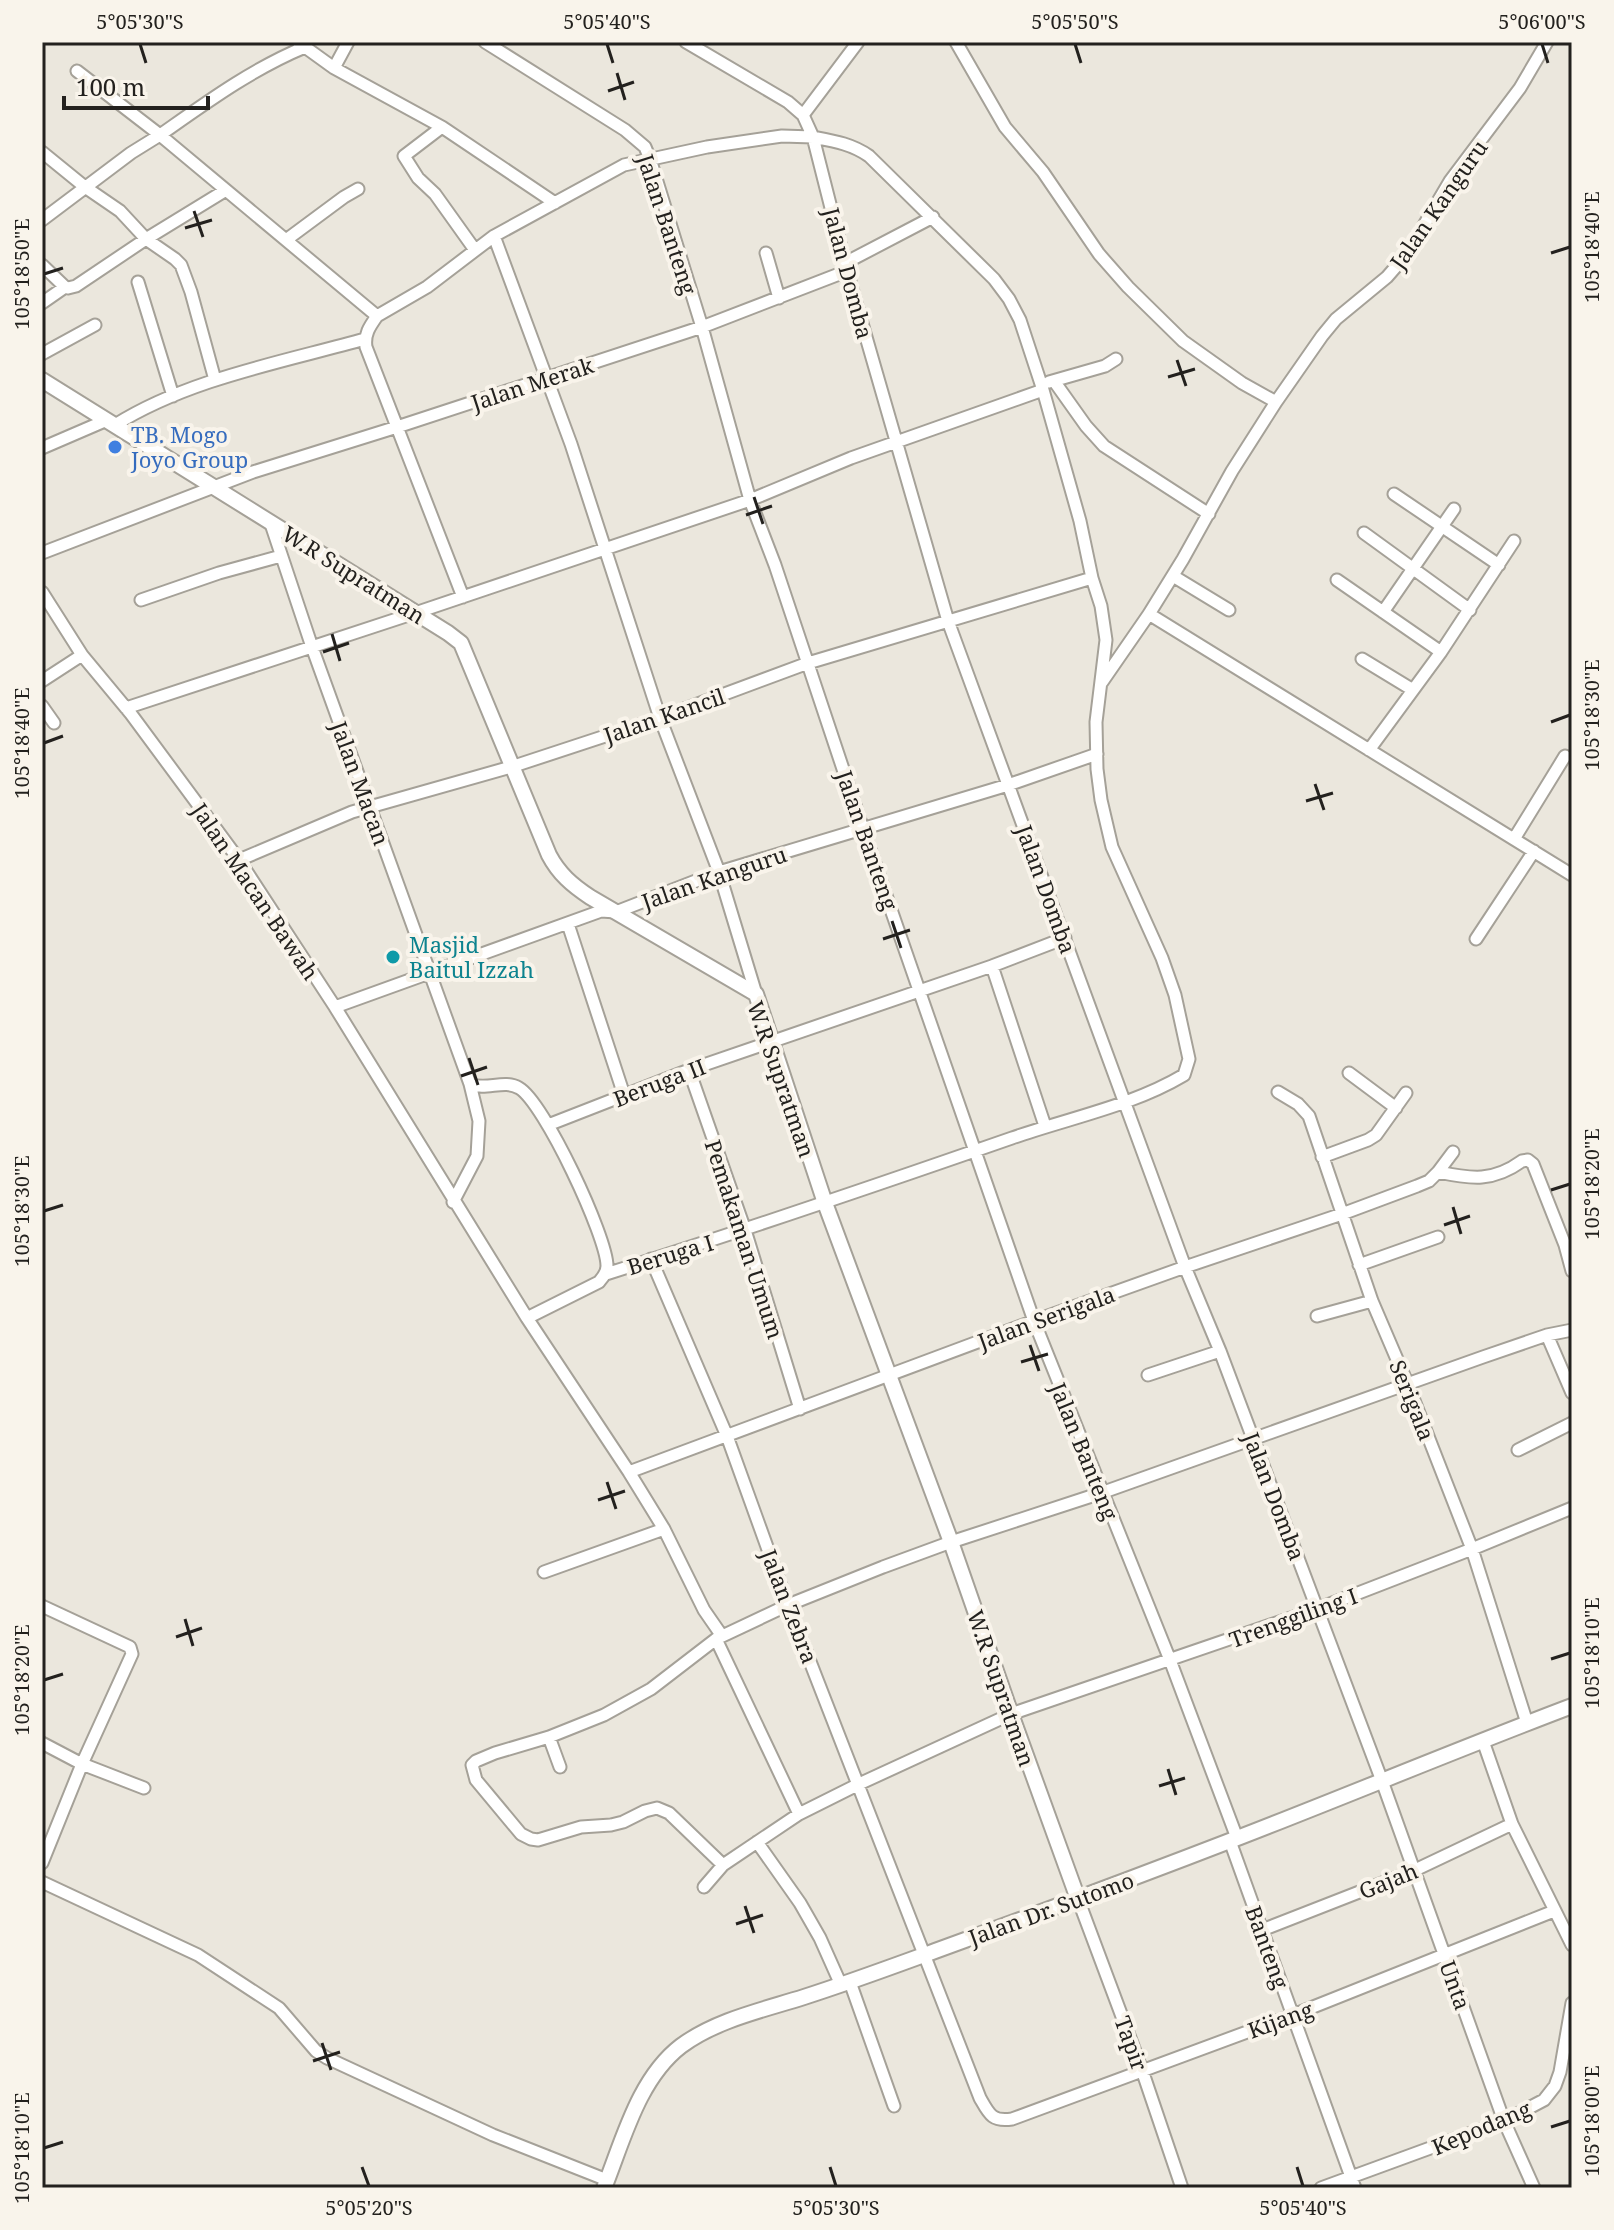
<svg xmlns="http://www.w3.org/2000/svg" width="1614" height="2230" viewBox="0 0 1614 2230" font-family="'Noto Serif',serif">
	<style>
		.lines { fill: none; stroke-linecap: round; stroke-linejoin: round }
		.minor-casing { stroke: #a5a198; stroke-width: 15 }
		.tertiary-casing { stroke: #a5a198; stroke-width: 18 }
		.minor { stroke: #fff; stroke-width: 11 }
		.tertiary { stroke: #fff; stroke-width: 14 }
		.ticks { fill: none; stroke: #23211e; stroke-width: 3 }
		.shop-dot { fill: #3f7fe0; stroke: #f9f4eb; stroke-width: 3 }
		.culture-dot { fill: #0f9aa8; stroke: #f9f4eb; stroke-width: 3 }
		.labels { text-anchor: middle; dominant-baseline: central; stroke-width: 8; stroke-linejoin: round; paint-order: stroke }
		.street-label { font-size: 22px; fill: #23211e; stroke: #f9f4eb }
		.shop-label { font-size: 22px; fill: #366cbe; stroke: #f9f4eb; text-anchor: start }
		.culture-label { font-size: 22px; fill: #0d838f; stroke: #f9f4eb; text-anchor: start }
		.neatline { fill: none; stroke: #23211e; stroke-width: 3 }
		.ticks-label { font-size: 20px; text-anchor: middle; fill: #23211e }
	</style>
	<rect width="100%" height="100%" fill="#ebe7dd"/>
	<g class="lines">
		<defs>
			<path id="minor" d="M298,42L334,68L442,127L555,203
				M485,42L625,130L645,147L650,159L702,327L750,500L775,565L863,829L1034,1321L1170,1660L1237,1838
				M956,42L1005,127L1043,172L1099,254L1128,287L1183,341L1242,383L1276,402
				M334,68L348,42
				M77,71L160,135C207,102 252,69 305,47
				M803,115L858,42
				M442,127L404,156L418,178L435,194L475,250
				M42,152L85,187L120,211L146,239L175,259L181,265L191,292L215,380
				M42,220L131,153L160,135L377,316C370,326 364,334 366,347L463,597
				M494,236L571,444L660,718L719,872L756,994
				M286,240L344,197L358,189
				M766,253L779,298
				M845,263L933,217
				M42,265L65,287L68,288L76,286L146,239L226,190
				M138,282L173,396
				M42,303L65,287
				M377,316L427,287L494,236L624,165L707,147L782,136L813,137L847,271L948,621L1185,1267L1220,1351L1382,1781L1504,2121L1534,2188
				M42,354L95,325
				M1054,381L1086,426L1104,446L1209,514
				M1049,382L1105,366L1116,359
				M115,425C188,379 283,362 365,339
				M42,448L107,420
				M1394,494L1499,565
				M270,521L312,647L470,1084L479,1121L477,1156L453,1202
				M1364,533L1470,610
				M42,553L253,472L397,427L702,327L847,271
				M1173,576L1229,610
				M1337,580L1441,652
				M42,592L82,655L131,714L239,860L335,1007L527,1318L629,1472L664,1529L704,1610L722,1636
				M141,600L219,573L281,556
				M1383,612L1454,509
				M1149,614L1572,875
				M1362,659L1413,690
				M42,681L82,655
				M1102,682L1149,614L1183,559L1232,471L1276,402L1322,336L1336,319L1387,277L1407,254L1450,181L1520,88L1547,42
				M42,706L54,723
				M126,708L415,613L750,500L851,458L1043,390
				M1369,750L1441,652L1514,541
				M1514,839L1565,756
				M239,860L352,812L511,767L660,718L808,663L1092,578
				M568,924L624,1095
				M1476,939L1534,851
				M992,966L1045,1126
				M335,1007L601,911L616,912L719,872L1008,785L1097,754
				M689,1070L745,1230L800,1409
				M1349,1073L1396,1108
				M470,1084C486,1091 504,1079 519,1088C544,1102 607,1237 607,1266C607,1273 603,1277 599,1282L527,1318
				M1278,1092L1298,1104L1309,1116L1372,1301L1408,1385L1472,1549L1527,1723
				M548,1125L689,1070L992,966L1065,938
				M1322,1157L1368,1140L1376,1135L1406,1093
				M1438,1172C1472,1179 1493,1182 1522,1161L1528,1160L1533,1164L1565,1245L1572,1271
				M651,1259L727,1436L788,1605L980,2098C989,2114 992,2122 1012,2119L1293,2015L1554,1911
				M1359,1265L1438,1237
				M606,1274C742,1231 877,1185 1012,1138C1069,1118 1132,1106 1184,1075L1189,1059L1175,995L1162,958L1112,847L1101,800L1097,769L1096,722L1106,640L1101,606L1092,578L1080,521L1043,390L1020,320L1009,299L994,279L869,156C852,144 834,141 813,137L803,115L788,102L686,42
				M1317,1316L1372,1301
				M1547,1335L1572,1393
				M1148,1375L1220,1351
				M1518,1450L1572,1423
				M629,1472L1034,1321L1185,1267L1342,1214L1417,1186L1429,1181L1438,1172L1453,1152
				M544,1572L664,1529
				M42,1606L130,1647L132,1654L82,1764L144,1788
				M716,1639L799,1814
				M549,1737L560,1767
				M1483,1741L1512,1824L1572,1945
				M42,1743L82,1764L42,1863
				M1230,1841L1355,2188
				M757,1842L800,1903L820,1938L841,1985
				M723,1865L669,1813L657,1808L645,1811L623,1822L611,1825L581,1827L538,1840L531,1839L521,1834L476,1780L472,1765L476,1761L495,1753L549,1737L604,1715L651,1689L716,1639L788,1605L883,1567L951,1542L1101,1493L1483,1357L1547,1335L1572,1330
				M42,1882L198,1955L279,2008L316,2051L327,2058L493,2135L607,2180
				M704,1887L723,1865L799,1814L859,1784L1011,1714L1317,1609L1472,1549L1572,1508
				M1078,1899L1142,2070L1182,2188
				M1262,1930L1413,1871L1512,1824
				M850,1982L894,2106
				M1321,2188L1504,2121L1544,2100L1555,2086L1560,2072L1572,2003"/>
			<path id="tertiary" d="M42,380L448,633L461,643L549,855C559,874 572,885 590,897L756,994L825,1203L951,1542L1011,1714L1078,1899
				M604,2188C623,2141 638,2079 681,2046C716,2020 763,2010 804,1997C848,1983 891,1967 935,1951C1037,1914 1139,1876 1240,1837C1351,1794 1461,1748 1572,1706"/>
		</defs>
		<!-- minor casing -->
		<use href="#minor" class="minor-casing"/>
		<!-- tertiary casing -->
		<use href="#tertiary" class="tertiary-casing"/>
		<!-- minor -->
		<use href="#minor" class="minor"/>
		<!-- tertiary -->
		<use href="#tertiary" class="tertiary"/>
	</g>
	<!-- ticks -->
	<path class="ticks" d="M140,44L146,63M607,44L613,63M1075,44L1081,63M1542,44L1548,63M617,73L625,100M608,91L634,82M194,211L203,237M185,228L212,220M1551,253L1570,247M44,274L63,268M1177,360L1186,386M1168,377L1195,369M754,497L763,524M746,515L772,506M332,634L340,661M323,652L349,643M1551,722L1570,715M44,743L63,736M1315,784L1324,810M1306,801L1333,793M892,921L901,948M883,939L910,930M469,1058L478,1085M461,1076L487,1067M1551,1190L1570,1184M1453,1207L1461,1234M44,1211L63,1205M1444,1225L1470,1216M1030,1345L1039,1371M1021,1362L1048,1354M607,1482L616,1509M598,1500L625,1491M185,1619L193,1646M176,1637L202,1628M1551,1659L1570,1653M44,1680L63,1674M1168,1769L1176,1795M1159,1786L1185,1778M745,1906L754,1933M736,1924L763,1915M322,2043L331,2070M313,2061L340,2052M1551,2127L1570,2121M44,2148L63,2142M362,2167L369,2186M830,2167L836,2186M1297,2167L1303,2186"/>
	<!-- markers -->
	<circle class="shop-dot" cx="115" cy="447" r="8"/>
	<circle class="culture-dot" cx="393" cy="957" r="8"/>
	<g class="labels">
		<!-- street labels -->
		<g class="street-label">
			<text transform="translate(1438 204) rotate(-55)">Jalan Kanguru</text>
			<text transform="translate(668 224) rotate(72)">Jalan Banteng</text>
			<text transform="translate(849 273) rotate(75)">Jalan Domba</text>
			<text transform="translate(532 383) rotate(-18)">Jalan Merak</text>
			<text transform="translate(354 574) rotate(32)">W.R Supratman</text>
			<text transform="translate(664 715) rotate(-19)">Jalan Kancil</text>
			<text transform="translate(361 783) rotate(70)">Jalan Macan</text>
			<text transform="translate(868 840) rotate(71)">Jalan Banteng</text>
			<text transform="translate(714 877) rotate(-19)">Jalan Kanguru</text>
			<text transform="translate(1047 889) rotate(70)">Jalan Domba</text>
			<text transform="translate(256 891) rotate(56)">Jalan Macan Bawah</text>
			<text transform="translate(782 1079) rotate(71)">W.R Supratman</text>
			<text transform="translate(659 1082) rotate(-21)">Beruga II</text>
			<text transform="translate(745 1239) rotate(72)">Pemakaman Umum</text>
			<text transform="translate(670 1254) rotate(-17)">Beruga I</text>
			<text transform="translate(1046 1317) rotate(-20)">Jalan Serigala</text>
			<text transform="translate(1413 1400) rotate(68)">Serigala</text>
			<text transform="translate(1085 1451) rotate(68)">Jalan Banteng</text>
			<text transform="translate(1275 1496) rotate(69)">Jalan Domba</text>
			<text transform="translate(790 1606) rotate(69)">Jalan Zebra</text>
			<text transform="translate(1293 1617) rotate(-20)">Trenggiling I</text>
			<text transform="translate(1002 1688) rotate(71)">W.R Supratman</text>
			<text transform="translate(1388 1880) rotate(-22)">Gajah</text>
			<text transform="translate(1051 1908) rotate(-20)">Jalan Dr. Sutomo</text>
			<text transform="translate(1268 1947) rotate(70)">Banteng</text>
			<text transform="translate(1456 1985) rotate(70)">Unta</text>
			<text transform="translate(1280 2019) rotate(-20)">Kijang</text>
			<text transform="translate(1132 2043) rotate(70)">Tapir</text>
			<text transform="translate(1481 2127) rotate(-23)">Kepodang</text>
		</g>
		<!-- shop labels -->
		<g class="shop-label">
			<text x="131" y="434">TB. Mogo<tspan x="131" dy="25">Joyo Group</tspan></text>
		</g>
		<!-- culture labels -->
		<g class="culture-label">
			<text x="409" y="944">Masjid<tspan x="409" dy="25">Baitul Izzah</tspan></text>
		</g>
	</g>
	<!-- border -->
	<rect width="1614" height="2230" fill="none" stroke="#f9f4eb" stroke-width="88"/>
	<!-- scale -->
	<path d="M64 96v12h144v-12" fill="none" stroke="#23211e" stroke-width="4"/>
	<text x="76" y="96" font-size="24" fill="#23211e" stroke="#f9f4eb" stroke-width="6" paint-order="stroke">100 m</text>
	<rect x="44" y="44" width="1526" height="2142" class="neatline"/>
	<g class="ticks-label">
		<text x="140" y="29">5°05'30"S</text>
		<text x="607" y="29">5°05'40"S</text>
		<text x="1075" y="29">5°05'50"S</text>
		<text x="1542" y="29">5°06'00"S</text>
		<text transform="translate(1592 247) rotate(-90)" y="7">105°18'40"E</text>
		<text transform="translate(22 274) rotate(-90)" y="7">105°18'50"E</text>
		<text transform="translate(1592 715) rotate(-90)" y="7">105°18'30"E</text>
		<text transform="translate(22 743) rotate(-90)" y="7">105°18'40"E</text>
		<text transform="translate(1592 1184) rotate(-90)" y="7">105°18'20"E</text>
		<text transform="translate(22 1211) rotate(-90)" y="7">105°18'30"E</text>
		<text transform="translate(1592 1653) rotate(-90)" y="7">105°18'10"E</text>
		<text transform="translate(22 1680) rotate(-90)" y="7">105°18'20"E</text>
		<text transform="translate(1592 2121) rotate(-90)" y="7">105°18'00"E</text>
		<text transform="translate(22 2148) rotate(-90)" y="7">105°18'10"E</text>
		<text x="369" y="2215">5°05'20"S</text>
		<text x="836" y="2215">5°05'30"S</text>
		<text x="1303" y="2215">5°05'40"S</text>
	</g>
</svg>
